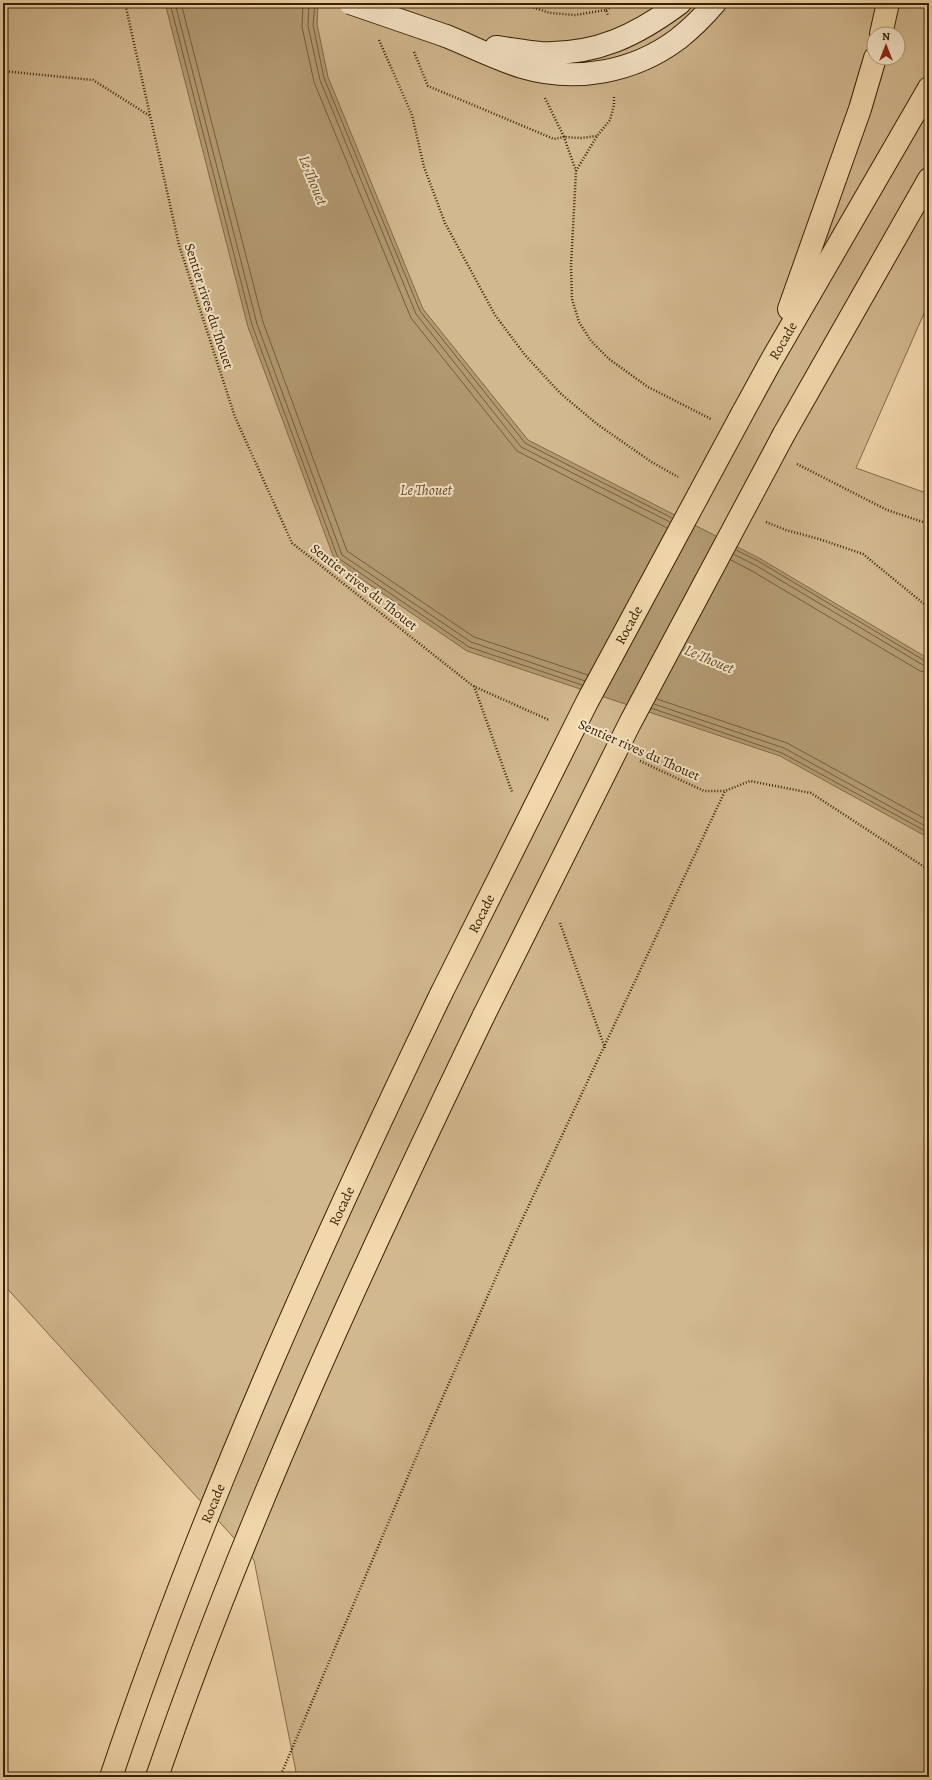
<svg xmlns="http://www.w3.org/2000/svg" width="932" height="1780" viewBox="0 0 932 1780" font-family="Alegreya,serif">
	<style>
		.green { fill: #d2b88f; stroke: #856d4a; fill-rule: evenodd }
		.water { fill: #b29972; stroke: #816946 }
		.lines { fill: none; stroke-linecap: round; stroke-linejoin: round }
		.shore { stroke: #755e3b; stroke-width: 1 }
		.secondary-casing { stroke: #382204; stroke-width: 24 }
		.trunk-casing { stroke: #382204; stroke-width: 24 }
		.path { stroke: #382204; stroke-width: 2.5; stroke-dasharray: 1 2; stroke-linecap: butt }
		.secondary { stroke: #f6e5c8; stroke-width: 22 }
		.trunk { stroke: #f1d7ab; stroke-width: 22 }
		.secondary-bridge-casing { stroke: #382204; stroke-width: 24; stroke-linecap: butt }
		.trunk-bridge-casing { stroke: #382204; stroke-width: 24; stroke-linecap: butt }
		.secondary-bridge { stroke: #f6e5c8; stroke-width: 22 }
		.trunk-bridge { stroke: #f1d7ab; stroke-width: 22 }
		.labels { text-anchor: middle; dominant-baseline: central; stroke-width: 4; stroke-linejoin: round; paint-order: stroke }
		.street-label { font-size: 14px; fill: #382204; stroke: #f6e5c8 }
		.water-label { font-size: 15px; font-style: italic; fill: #634c2a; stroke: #f6e5c8 }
	</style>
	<rect width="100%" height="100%" fill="#f1d7ab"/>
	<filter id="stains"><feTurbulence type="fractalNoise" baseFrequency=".005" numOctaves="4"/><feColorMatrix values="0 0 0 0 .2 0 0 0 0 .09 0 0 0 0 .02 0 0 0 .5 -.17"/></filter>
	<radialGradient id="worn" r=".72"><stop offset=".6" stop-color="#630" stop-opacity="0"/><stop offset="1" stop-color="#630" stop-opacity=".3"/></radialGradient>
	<!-- green -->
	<path class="green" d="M3,3H929V302L856,468L929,494V1777H297L254,1560L3,1284ZM874,34H898V58H874Z"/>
	<!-- water -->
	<path class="water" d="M165,3H318L317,24L328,77L423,309L528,440L759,558L929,659V838L780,756L467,651L335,561L248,327Z"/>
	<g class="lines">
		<!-- shore -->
		<path class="shore" d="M170,3L252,325L338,558L469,647L582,685
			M175,3L257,324L342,555L471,642L585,681
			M181,3L263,322L347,551L474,637L588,675
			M303,3L302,27L314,82L411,318L517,451L667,528
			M309,3L308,26L320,80L416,314L521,447L670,522
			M315,3L313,25L324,78L420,311L525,443L672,518
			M736,550L758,561L925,661L929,662
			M733,554L755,565L923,665L929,667
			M731,560L752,571L920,671L929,673
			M657,699L787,743L929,821
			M654,704L784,748L929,828
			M651,708L782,753L929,833"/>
		<defs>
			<path id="secondary" d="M446,36C471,46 496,59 522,67C576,83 634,72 678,39C692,28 704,16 715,3
				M496,47C511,49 526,52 541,53C597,55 637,35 680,3"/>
			<g id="trunk">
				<path d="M881,34L888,3"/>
				<path d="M789,309L860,109L875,58"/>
				<path id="s1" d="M742,414L771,361L929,88"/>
				<path d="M784,434L929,179"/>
				<path id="s2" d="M111,1777C201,1509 319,1248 441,994"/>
				<path d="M157,1777C247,1515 364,1264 484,1015"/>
			</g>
		</defs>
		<!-- secondary casing -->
		<use href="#secondary" class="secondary-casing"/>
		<!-- trunk casing -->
		<use href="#trunk" class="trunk-casing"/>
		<!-- path -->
		<path class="path" d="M125,3L179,245L235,417L292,543L473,686L549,720
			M519,3L550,13L575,15L606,10L608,16
			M606,10L617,3
			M379,40L412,115L424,167L445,223L495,315L525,355L560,393L597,424L650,461L678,477
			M414,52L428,86L554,139L564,137L576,171L571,266L572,299L579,322L591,341L609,359L648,387L711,419
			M3,71L93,80L150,116
			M545,98L564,137L581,138L597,136
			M576,171L597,136L610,120L614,105V95
			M797,464L887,510L929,524
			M766,522L786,530L819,539L863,554L929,608
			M474,686L512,792
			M640,761L704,791H725L750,781L811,793L929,870
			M560,923L605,1048
			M280,1777L418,1453L513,1239L725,791"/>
		<!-- secondary -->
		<use href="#secondary" class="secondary"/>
		<!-- trunk -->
		<use href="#trunk" class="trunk"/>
		<defs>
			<path id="secondary-bridge" d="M350,3L446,36"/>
			<g id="trunk-bridge">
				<path id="s3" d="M441,994L587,702L742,414"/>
				<path d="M484,1015L630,723L784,434"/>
			</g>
		</defs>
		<!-- secondary-bridge casing -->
		<use href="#secondary-bridge" class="secondary-bridge-casing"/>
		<!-- trunk-bridge casing -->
		<use href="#trunk-bridge" class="trunk-bridge-casing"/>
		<!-- secondary-bridge -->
		<use href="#secondary-bridge" class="secondary-bridge"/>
		<!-- trunk-bridge -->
		<use href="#trunk-bridge" class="trunk-bridge"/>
	</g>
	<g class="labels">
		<!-- street labels -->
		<g class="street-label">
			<text transform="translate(209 306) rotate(72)">Sentier rives du Thouet</text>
			<text stroke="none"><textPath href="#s1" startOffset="84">Rocade</textPath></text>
			<text transform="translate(364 587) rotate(38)">Sentier rives du Thouet</text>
			<text stroke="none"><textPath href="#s3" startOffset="414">Rocade</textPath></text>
			<text transform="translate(639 750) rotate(24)">Sentier rives du Thouet</text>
			<text stroke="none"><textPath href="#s3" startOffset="90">Rocade</textPath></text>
			<text stroke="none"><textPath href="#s2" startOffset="616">Rocade</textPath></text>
			<text stroke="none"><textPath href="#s2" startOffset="292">Rocade</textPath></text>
		</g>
		<!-- water labels -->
		<g class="water-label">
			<text transform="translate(313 180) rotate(68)">Le Thouet</text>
			<text x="426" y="490">Le Thouet</text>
			<text transform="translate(709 659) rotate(23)">Le Thouet</text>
		</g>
	</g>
	<!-- margin -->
	<rect width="932" height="1780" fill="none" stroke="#f1d7ab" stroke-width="16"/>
	<rect x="4" y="4" width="924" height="1772" fill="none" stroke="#382204" stroke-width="2"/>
	<rect x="8" y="8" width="916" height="1764" fill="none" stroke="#382204"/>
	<!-- north arrow -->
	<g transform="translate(886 46)"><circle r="19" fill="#f6e5c8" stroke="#aa977a"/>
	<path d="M0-3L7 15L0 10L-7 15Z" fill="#8f2418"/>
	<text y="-6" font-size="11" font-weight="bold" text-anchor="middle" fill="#382204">N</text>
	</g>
	<rect width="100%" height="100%" filter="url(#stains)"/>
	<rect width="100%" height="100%" fill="url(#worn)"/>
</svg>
